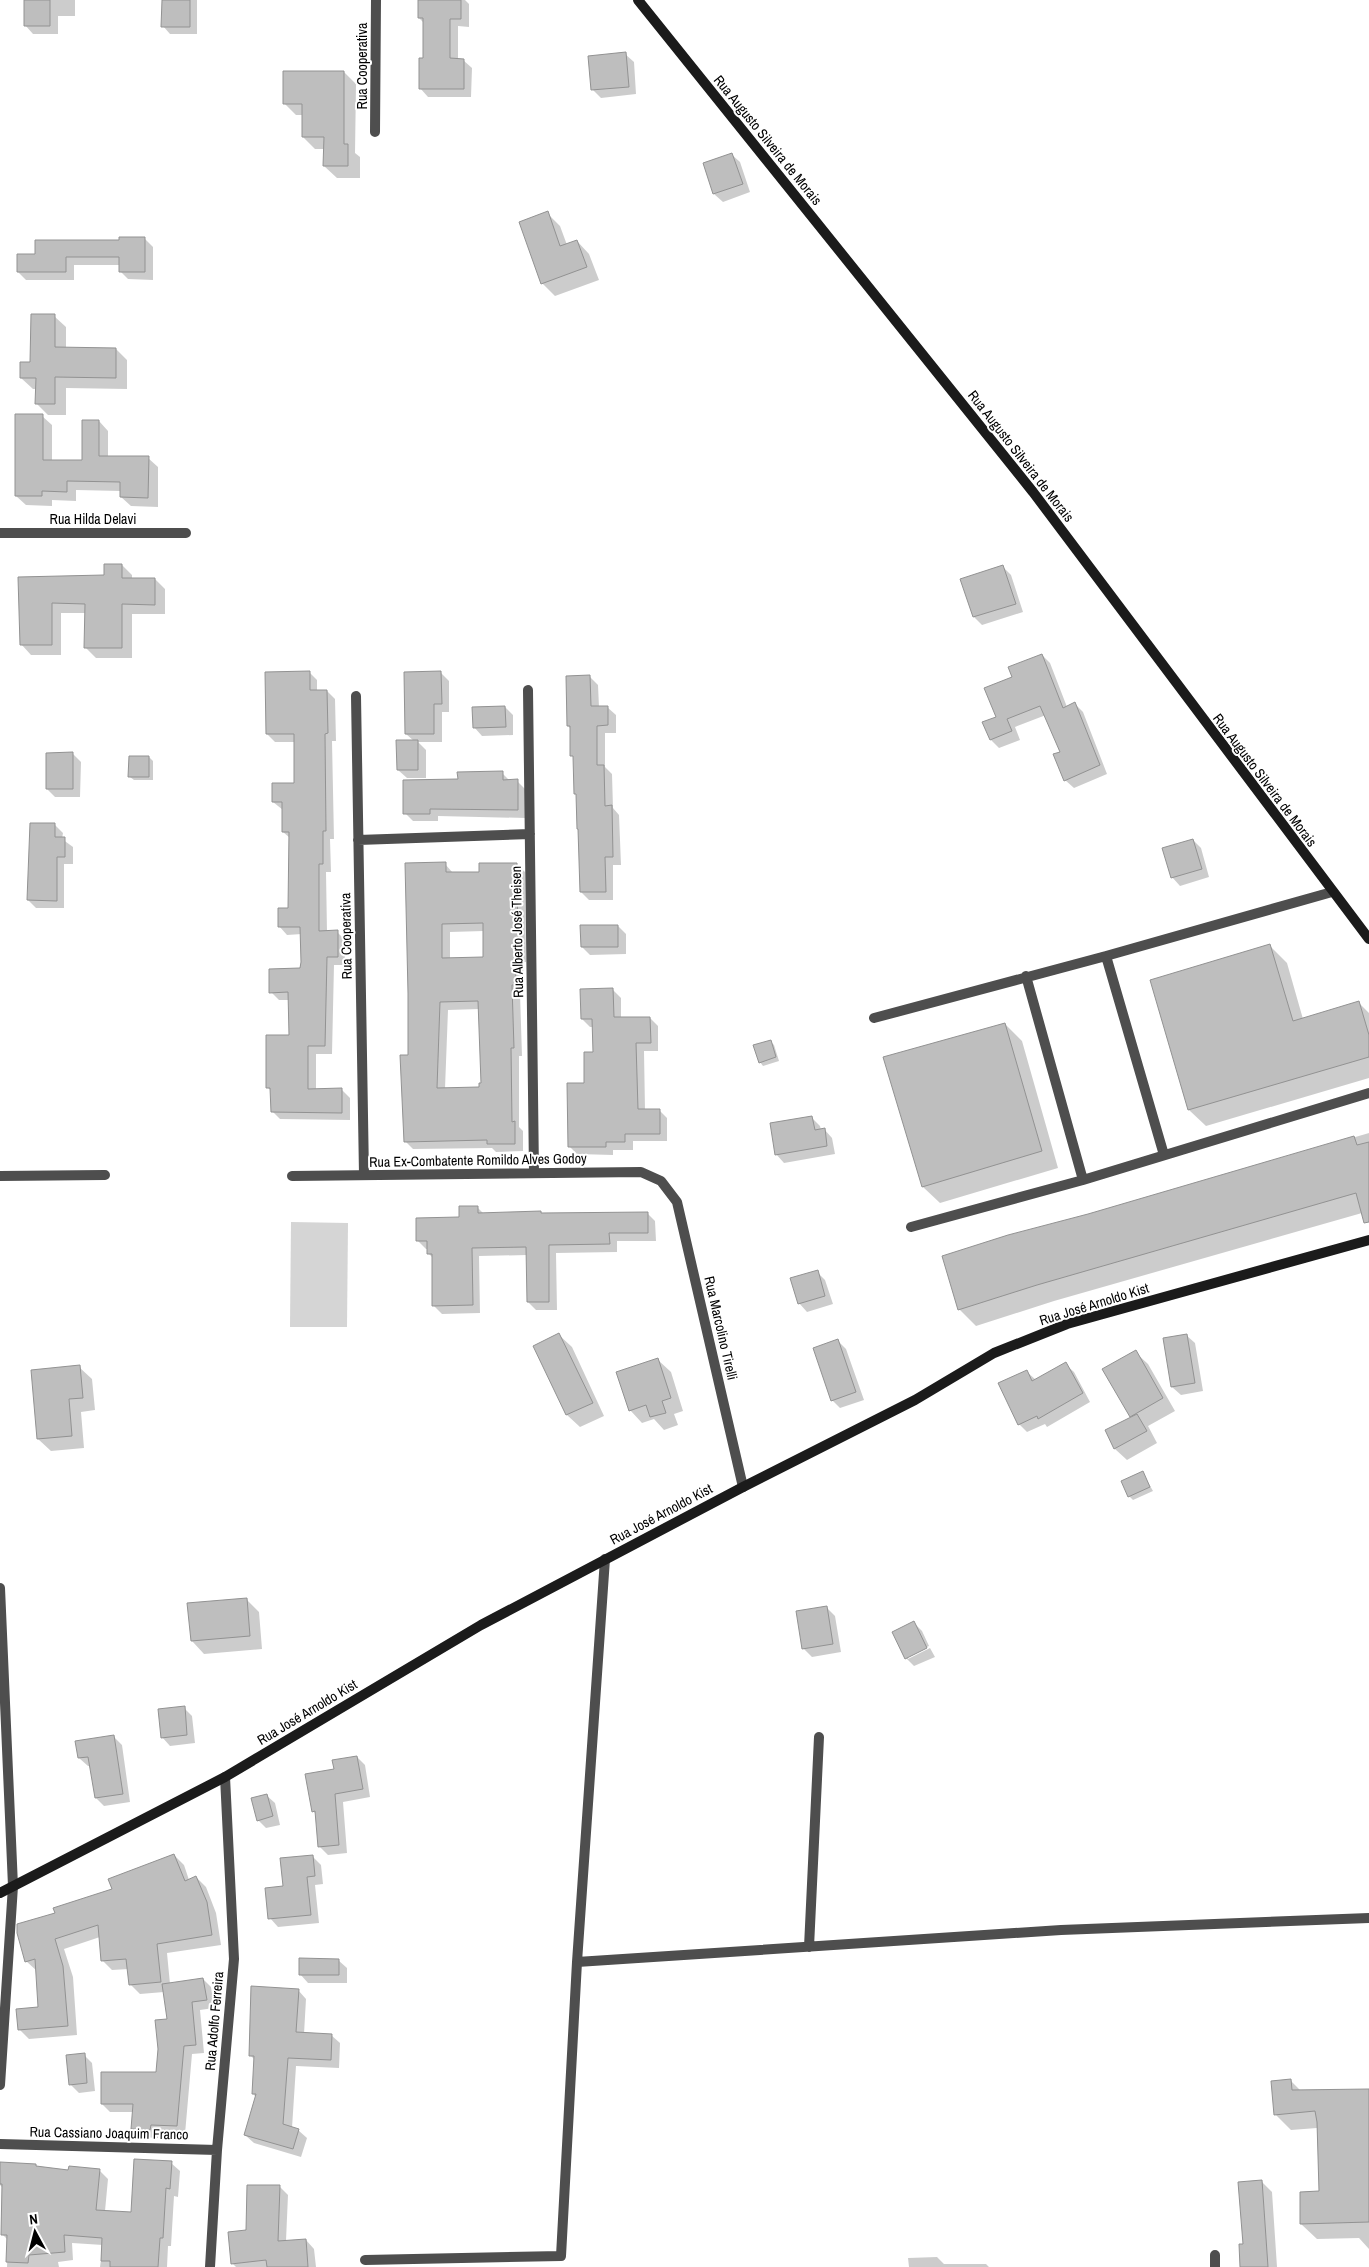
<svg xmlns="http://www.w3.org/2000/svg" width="1369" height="2267" viewBox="0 0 1369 2267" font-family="'Archivo Narrow',sans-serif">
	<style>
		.green { fill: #d5d5d5 }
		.shadow { fill: #0003; fill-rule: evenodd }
		.building { fill: #bebebe; stroke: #929292; fill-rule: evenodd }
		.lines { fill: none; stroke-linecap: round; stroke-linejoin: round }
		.street { stroke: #4e4e4e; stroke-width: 10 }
		.secondary { stroke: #1b1b1b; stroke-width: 10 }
		.labels { text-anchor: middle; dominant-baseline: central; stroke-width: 4; stroke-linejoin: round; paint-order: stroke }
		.street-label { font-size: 14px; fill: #000; stroke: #fff }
	</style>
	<rect width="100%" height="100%" fill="#fff"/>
	<!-- green -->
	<path class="green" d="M291,1222L348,1223L347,1327H290Z"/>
	<!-- shadow -->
	<path class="shadow" d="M25,0H75V16H58V34H33L25,25Z
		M163,0H197V34H170L163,26Z
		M419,0H465L469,4V27L458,26V60H463L472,68L471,97H428L420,88L424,60V23L419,18Z
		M625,54L634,62L636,94L601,98L593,90Z
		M344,72L356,84L355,153L360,157V178H337L324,166L325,149H315L303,137V115H296L284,103Z
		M731,154L740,162L750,192L723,202L714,194L704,163Z
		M547,213L560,226L567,245L577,241L589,254L599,280L555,296L542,283Z
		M145,239L153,247V280L128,279L120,271V265H74V280H26L18,272L36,256Z
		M54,316L66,327V348L116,349L127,360V389L66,388V415H48L37,404V389H33L21,378L31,363Z
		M42,416L52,425V462H83L99,421L108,431V457L148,458L158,467V507L131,506L121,497V491L76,490V501L52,500V506L26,505L16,496Z
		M122,565L132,575V579H155L165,589V614H132V658H96L86,648V613H61V655H31L21,644L19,578L105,577Z
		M1003,567L1011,575L1023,612L982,625L974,617L962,580Z
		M1042,655L1050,663L1067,707L1075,704L1083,712L1107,774L1074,788L1065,780L1062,752L1046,715L1015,727L1020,740L999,748L991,740L1014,677Z
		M309,672L317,680V691H327L335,699L336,741H332L334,839H330L331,872H326L327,932H337L345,940V965H334L332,1054H316V1090H342L350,1098V1120L280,1119L272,1111V1091L268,1088L290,1036V1000H279L271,992L301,969L302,962V934L287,935L279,926L289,909L290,838L283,832V810L273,802L295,784V742H275L267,734Z
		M441,673L449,681V712H442V742H418L426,750V778H407L398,770L414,741L406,734Z
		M590,677L598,685L599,707H607L616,715V733H605V767L612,774L613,808L619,815L621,865H613V900H589L581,892L575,758L571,755V729L568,726Z
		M505,707L513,715V735L482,736L474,727Z
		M73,754L81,762L80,797H55L47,789Z
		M149,757L153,761V780H134L130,777Z
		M502,773L510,781H517L525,789L526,818L438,816V821H413L405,813L459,780Z
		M54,824L63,833L62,839L73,847V864H64V908H36L28,900Z
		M1193,840L1201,848L1209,877L1180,886L1172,877Z
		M445,864L453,873H481L516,864L525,872L526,962H523L524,993H520L522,1056H519V1127L523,1131V1151L496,1152L492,1148L413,1149L405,1141L409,1056ZM484,931L485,959H450V932ZM480,1009L482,1084L480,1088L445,1089L448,1010Z
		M618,926L626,934V954L590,955L582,947Z
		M1270,946L1287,963L1303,1019L1359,1003L1369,1013V1078L1206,1126L1189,1110Z
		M613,990L621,998V1018H650L658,1026V1051H644L645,1110H659L667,1118V1141H633V1150H613V1155L577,1154L569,1146L594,1053V1027H590L582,1019Z
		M1005,1024L1022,1041L1058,1168L940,1203L923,1187Z
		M770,1041L774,1045L779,1061L763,1066L760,1062Z
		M812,1118L820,1126L821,1130L824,1129L832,1138L835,1154L784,1163L776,1154Z
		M1369,1133V1211L1054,1301L976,1326L959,1309L1089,1215Z
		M477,1207L484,1214L541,1212L543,1214L647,1213L655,1221L656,1241H617V1252L556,1253L557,1310H536L528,1302L527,1255L479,1256L480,1313L442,1314L434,1306L433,1258L429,1254V1249H426L418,1241Z
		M817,1272L825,1280L833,1304L807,1312L799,1303Z
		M559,1335L572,1347L604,1416L580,1427L567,1415L535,1346Z
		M1186,1335L1195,1343L1203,1391L1181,1395L1172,1387Z
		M838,1341L846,1349L864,1400L840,1408L832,1400Z
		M1135,1352L1148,1364L1175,1411L1148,1426L1157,1443L1127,1460L1115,1449L1106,1431L1133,1418L1131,1416Z
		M658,1360L671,1372L683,1411L674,1414L678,1425L664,1430L654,1419L642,1423L630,1410Z
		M1065,1364L1074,1372L1090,1402L1047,1427L1045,1424L1027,1432L1019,1424L1027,1372L1036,1380Z
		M79,1367L92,1379L95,1410L81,1412L84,1448L51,1451L38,1439Z
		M1142,1472L1153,1491L1133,1500L1129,1496Z
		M246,1599L259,1612L262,1649L204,1654L192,1641Z
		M827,1608L835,1616L841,1652L812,1657L803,1648Z
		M914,1623L922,1631L929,1646L908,1656V1659L930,1648L935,1657L914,1666L906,1658Z
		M184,1708L192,1716L195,1743L170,1746L162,1737Z
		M113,1736L122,1745L130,1802L104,1806L96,1798L91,1766H88L79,1758L77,1742Z
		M357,1757L365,1765L370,1797L343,1802L347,1853L328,1855L319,1846L317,1815L313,1811L335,1770Z
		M266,1795L275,1803L280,1825L266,1828L258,1820Z
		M174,1855L184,1865L189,1880L196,1877L206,1887L216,1913L221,1945L167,1953L170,1984L203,1979L211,1987L214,2008L200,2010L204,2053L192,2054L185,2134L159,2132L158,2138L141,2137L132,2129L134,2112H110L102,2104L157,2073L168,2020L164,1992L140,1994L130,1984L129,1969L112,1970L102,1960L100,1937L64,1949L73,1977L77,2035L29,2039L19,2029L40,2008L37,1971L26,1961L57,1914L114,1889Z
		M313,1857L321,1865L323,1884L315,1885L319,1923L278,1927L270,1918L284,1887Z
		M338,1960L347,1968V1983H308L300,1974Z
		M298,1990L306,1999L304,2034L331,2035L340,2043L339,2068L296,2066L292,2128L298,2130L307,2138L301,2157L254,2143L245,2135L256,2097L253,2094L255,2060L251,2056Z
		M84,2055L92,2063L95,2091L79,2093L70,2084Z
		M1291,2081L1301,2091L1369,2090V2249L1359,2238L1317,2239L1301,2224L1320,2192L1317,2128L1291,2130L1276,2115Z
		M0,2163L36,2165L38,2168L69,2172L99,2170L108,2179L105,2211L132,2213L171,2163L180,2171L178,2197L174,2196L171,2246H168L167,2267H100L103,2245L72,2243L73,2260L58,2262L59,2267H7L8,2240L2,2234L3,2188L0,2185Z
		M1262,2182L1272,2192L1277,2267H1241L1244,2245Z
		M280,2187L288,2195L286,2241L306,2240L314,2249L316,2267H236L232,2263L248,2231Z
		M937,2257L944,2264H986L989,2267H909L908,2258Z"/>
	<!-- building -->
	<path class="building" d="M24,0H50V26H24Z
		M162,0H190V27H161Z
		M418,0H461V19H450V58L464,59V89H419V58H423V18H418Z
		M626,52L629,87L591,90L588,56Z
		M283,71H344V144H348V166H323L324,137H302V104H283Z
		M732,153L743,184L713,194L703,163Z
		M548,211L560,246L577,240L587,267L541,284L519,222Z
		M119,237H145V272H119V257H66V272H17V254H35V240H119Z
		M31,314H55V347L116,348V378L55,377V404H35L36,378H20V362H30Z
		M15,414H43V460H82V420H99V456H149L148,498L120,497V482L67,481V492L42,491V496H15Z
		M104,564H122V578H155V605L122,604V648H84L85,604L52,603V645H20L18,577L104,575Z
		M1003,565L1016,604L973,617L960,579Z
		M1042,654L1063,708L1075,702L1100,765L1064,781L1053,754L1060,752L1040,706L1007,719L1012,731L990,740L982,722L996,717L984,688L1012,677L1008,667Z
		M310,671V690H327L328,733L325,734L326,831H323V864H319V931L338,930V957H327L325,1046H308V1089L342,1088V1113L271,1112L270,1088H266V1035H289L288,992L269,993V969L300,968L301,962L300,927H278V908H288L289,832H282V802H272V783H294V734H266L265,672Z
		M441,671L442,704H434V734H405L404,672Z
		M590,675L591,706H608V725L597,726V765H604L605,806L612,805L613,857H605L606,892H580L578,829H577L576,794H574L573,756H570V726H567L566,676Z
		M505,706L506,727L473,728L472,707Z
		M396,740H418V770H397Z
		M73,752V789H46V753Z
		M129,756H149V777H128Z
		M503,771V780L518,779V810L430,809V814H403V780L458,779L457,772Z
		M30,823H55V837H65V857H57V901L27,900Z
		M1193,839L1202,869L1171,878L1162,848Z
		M446,862V872H479V863H517L518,954H515L516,985H512L514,1048H511L512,1122L515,1121V1144H487V1140L404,1142L400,1055H408V993L405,863ZM483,923V957L442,958V924ZM478,1001L481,1083H479V1087L437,1088L440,1002Z
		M580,925H618V947H581Z
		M1270,944L1293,1021L1359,1001L1369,1035V1057L1188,1110L1150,980Z
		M613,988L614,1017H650L651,1043H636L638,1109H660V1134H625V1142H606V1147H568L567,1083H584V1052H593L592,1019H581L580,989Z
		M1005,1023L1042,1151L922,1187L883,1057Z
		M771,1040L776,1057L759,1063L753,1045Z
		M812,1116L815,1130L825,1128L827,1146L775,1155L770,1123Z
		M1354,1136L1357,1145L1369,1142V1222L1364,1223L1356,1193L1037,1285L958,1310L942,1256L1008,1235L1088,1214Z
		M459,1206H478V1213L541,1211V1213L648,1212V1233H609L610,1244L549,1245V1302H527L526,1247L472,1248L473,1305L432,1306V1254H427V1241H416V1218L459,1217Z
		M818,1270L825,1296L798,1304L790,1278Z
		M559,1333L593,1403L566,1415L533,1346Z
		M1187,1334L1195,1383L1171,1387L1163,1338Z
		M838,1339L856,1392L831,1401L813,1348Z
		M1136,1350L1163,1398L1130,1417L1102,1369Z
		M658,1358L671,1398L662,1401L666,1413L650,1417L646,1405L629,1411L616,1372Z
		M1066,1362L1083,1393L1038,1419L1037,1416L1018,1425L998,1383L1027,1370L1032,1381Z
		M80,1365L83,1398L69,1399L72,1436L37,1439L31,1370Z
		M1137,1414L1147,1431L1114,1449L1105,1430Z
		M1143,1471L1150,1487L1128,1497L1121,1481Z
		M247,1598L250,1636L191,1641L187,1603Z
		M827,1606L833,1644L802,1649L796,1611Z
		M914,1621L927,1648L905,1659L892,1632Z
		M185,1706L187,1735L161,1738L158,1709Z
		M114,1735L123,1794L95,1798L88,1757L78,1758L75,1741Z
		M357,1756L363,1789L335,1794L339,1845L318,1847L315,1811L312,1812L305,1774L334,1769L332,1760Z
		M267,1794L273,1816L257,1821L251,1798Z
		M174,1854L185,1881L196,1876L207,1902L212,1935L157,1944L161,1982L129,1985L126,1959L101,1961L98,1925L55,1939L63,1966L68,2026L18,2030L16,2009L38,2007L35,1959L25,1962L17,1933V1924L55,1913L53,1908L112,1889L108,1879Z
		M313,1855L315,1876L307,1877L311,1915L268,1919L265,1888L283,1886L280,1858Z
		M299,1958L339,1959V1975H299Z
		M203,1978L207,2000L192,2002L196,2045L184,2046L177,2126L151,2125L150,2130L131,2129L133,2104H101V2072H156L158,2049L155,2020L167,2019L162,1984Z
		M251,1986L299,1989L296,2032L332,2034L331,2060L288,2058L283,2124L299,2129L293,2149L244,2135L256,2094H252L254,2056H249Z
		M85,2053L87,2083L69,2085L66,2055Z
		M1291,2079L1292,2090L1369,2089V2222L1300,2224V2192L1319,2191L1317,2122L1315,2111L1274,2115L1271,2081Z
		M134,2159L172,2161L170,2189L166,2188L163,2238H160L158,2267H110V2261H101L102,2238L64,2235L65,2252L29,2255L28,2263L6,2262L7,2235H1L2,2184H0V2162L36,2164V2166L68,2170L69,2166L100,2169L96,2210L131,2212Z
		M1262,2180L1268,2267H1240L1239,2244H1243L1238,2182Z
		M247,2185H280L278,2241L306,2239L308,2267H267L266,2260L231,2264L228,2232L246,2230Z"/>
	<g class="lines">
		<!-- street -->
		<path class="street" d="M375,132L376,0
			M0,533H186
			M528,690L534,1173
			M356,696L364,1175
			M358,840L530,834
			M1106,956L1164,1155
			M1026,976L1083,1180
			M874,1018L1106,956L1332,892
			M0,1176L105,1175
			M292,1176L641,1172L661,1181L677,1202L743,1487
			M911,1227L1083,1180L1369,1093
			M0,1588L13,1886L0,2085
			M809,1947L819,1737
			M577,1962L1061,1930L1369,1918
			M0,2144L217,2150
			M1215,2255V2267
			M365,2260L561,2256L577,1962L605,1559
			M210,2267L217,2150L234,1959L225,1777"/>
		<!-- secondary -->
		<path class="secondary" d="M638,0L1033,492L1369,939
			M0,1893L225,1777L481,1625L743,1487L915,1400L994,1353L1067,1324L1369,1240"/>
	</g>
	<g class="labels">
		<!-- street labels -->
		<g class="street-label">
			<text transform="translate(362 66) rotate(-90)">Rua Cooperativa</text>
			<text transform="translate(768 140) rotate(51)">Rua Augusto Silveira de Morais</text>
			<text transform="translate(1021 456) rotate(52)">Rua Augusto Silveira de Morais</text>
			<text x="93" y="519">Rua Hilda Delavi</text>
			<text transform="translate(1265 780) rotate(53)">Rua Augusto Silveira de Morais</text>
			<text transform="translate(517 932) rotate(-91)">Rua Alberto José Theisen</text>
			<text transform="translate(346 936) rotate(-91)">Rua Cooperativa</text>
			<text transform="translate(478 1160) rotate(-1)">Rua Ex-Combatente Romildo Alves Godoy</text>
			<text transform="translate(1094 1304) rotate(-17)">Rua José Arnoldo Kist</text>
			<text transform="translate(721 1328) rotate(77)">Rua Marcolino Tirelli</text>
			<text transform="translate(661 1514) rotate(-28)">Rua José Arnoldo Kist</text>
			<text transform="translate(307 1712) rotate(-31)">Rua José Arnoldo Kist</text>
			<text transform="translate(214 2021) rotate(-85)">Rua Adolfo Ferreira</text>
			<text transform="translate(109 2133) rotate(1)">Rua Cassiano Joaquim Franco</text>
		</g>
	</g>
	<!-- north arrow -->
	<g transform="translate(35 2232) rotate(353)" stroke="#ffffff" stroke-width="4" paint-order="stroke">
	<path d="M0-4L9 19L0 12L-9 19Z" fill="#000000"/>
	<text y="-8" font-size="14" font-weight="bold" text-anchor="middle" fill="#000000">N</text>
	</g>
</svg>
